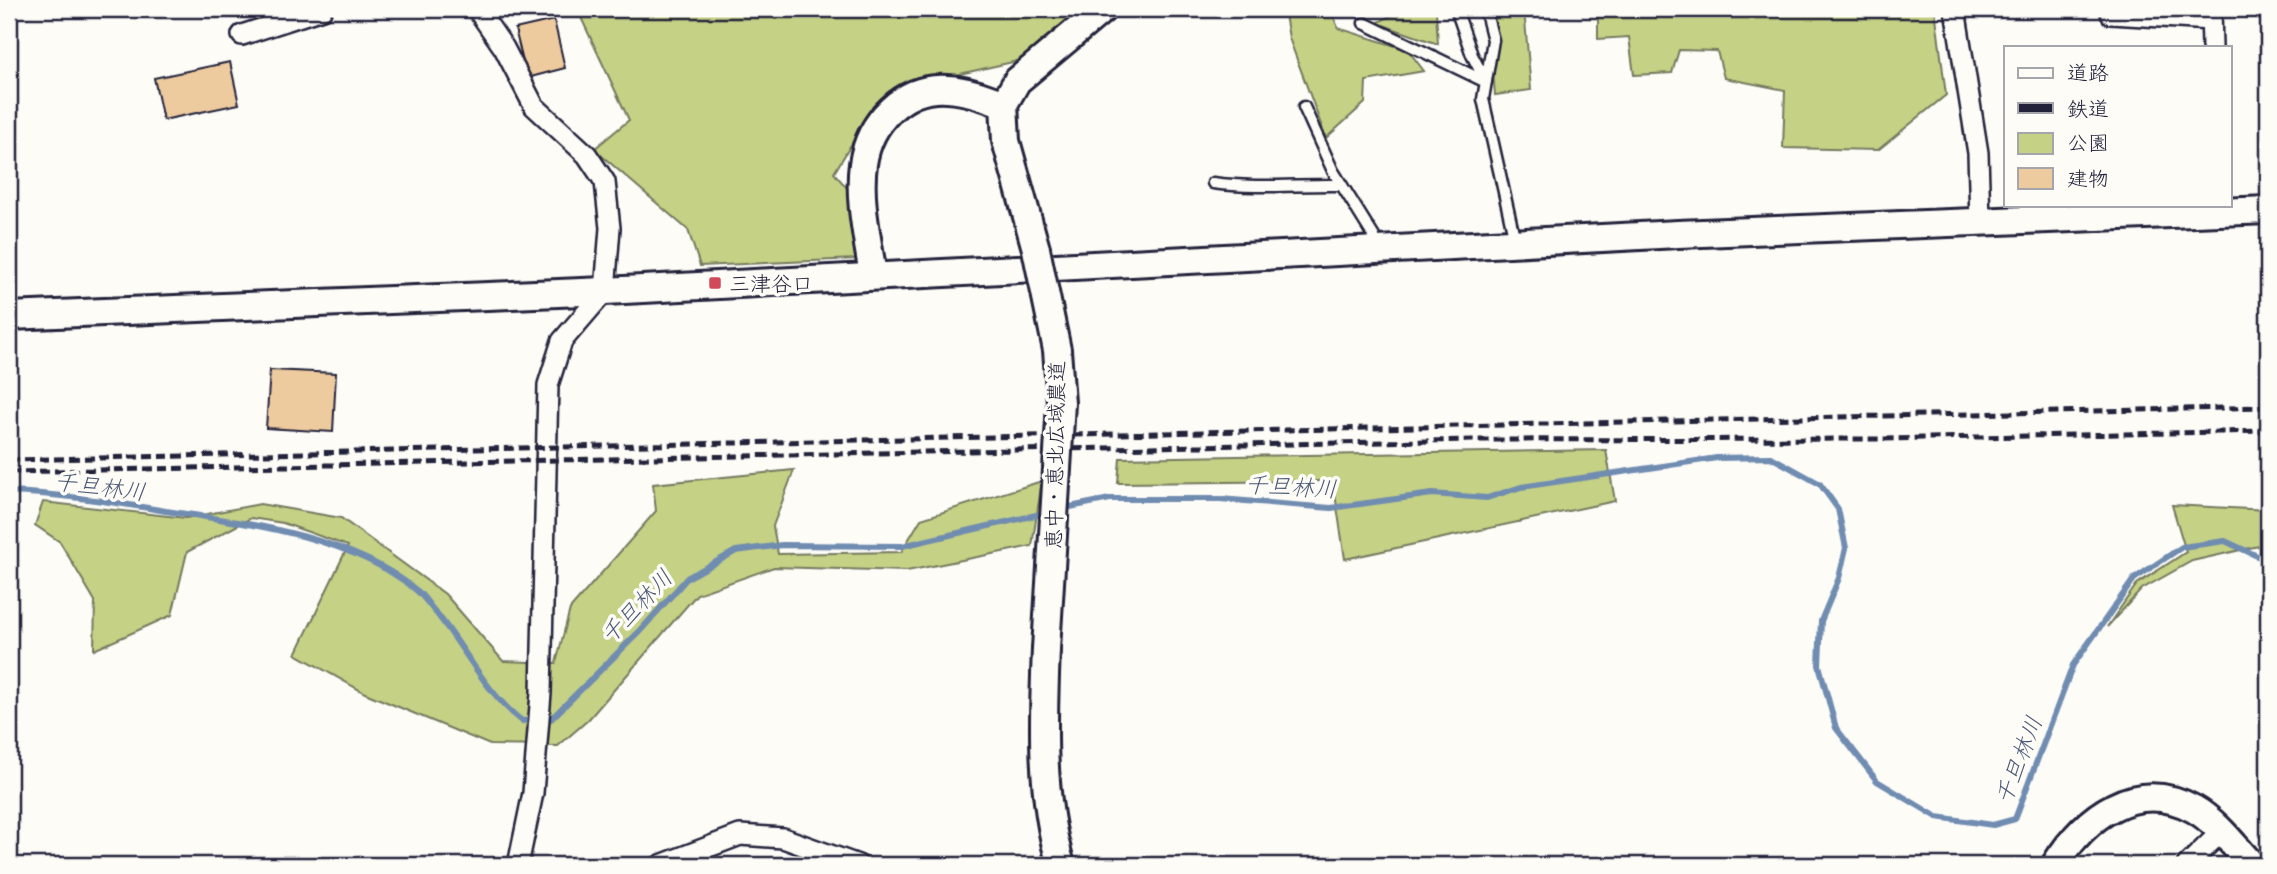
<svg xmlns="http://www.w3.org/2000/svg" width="2277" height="874" viewBox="0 0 2277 874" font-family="'Patrick Hand','Klee One',sans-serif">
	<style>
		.green { fill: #c5d184; stroke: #747a60; stroke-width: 2 }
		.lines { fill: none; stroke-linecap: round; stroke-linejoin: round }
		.stream { stroke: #6f8cb1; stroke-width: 6 }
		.building { fill: #eecb9f; stroke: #22223b; stroke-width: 2 }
		.lane-casing { stroke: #22223b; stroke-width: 15 }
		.street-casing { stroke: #22223b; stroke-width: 24 }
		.secondary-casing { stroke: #22223b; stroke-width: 32 }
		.lane { stroke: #fdfcf7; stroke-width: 10 }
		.street { stroke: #fdfcf7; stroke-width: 19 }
		.secondary { stroke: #fdfcf7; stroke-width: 26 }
		.rail { stroke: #22223b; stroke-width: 5; stroke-dasharray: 10 5; stroke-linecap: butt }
		.secondary-bridge-casing { stroke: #22223b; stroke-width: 32; stroke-linecap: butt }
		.secondary-bridge { stroke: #fdfcf7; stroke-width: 26 }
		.poi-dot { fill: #d1495b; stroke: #fdfcf7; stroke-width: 2.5 }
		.labels { text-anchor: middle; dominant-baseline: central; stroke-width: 7; stroke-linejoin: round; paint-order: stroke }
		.poi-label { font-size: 21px; fill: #22223b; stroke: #fdfcf7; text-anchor: start }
		.street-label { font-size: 21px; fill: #22223b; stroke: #fdfcf7 }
		.water-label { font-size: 23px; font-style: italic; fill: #495776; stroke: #fdfcf7 }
	</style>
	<rect width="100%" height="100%" fill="#fdfcf7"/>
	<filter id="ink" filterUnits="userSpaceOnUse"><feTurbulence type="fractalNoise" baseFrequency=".0143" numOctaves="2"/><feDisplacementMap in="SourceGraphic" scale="14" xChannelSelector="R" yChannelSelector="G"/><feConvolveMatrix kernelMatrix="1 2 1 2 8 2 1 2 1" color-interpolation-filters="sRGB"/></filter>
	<g filter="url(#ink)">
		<!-- green -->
		<path class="green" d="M577,9H1080L1026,59L920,83L875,105L834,173L854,196L857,259L700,266L688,230L594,149L629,120Z
			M1284,9H1331L1338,28L1408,50L1424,71L1366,81L1365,103L1326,138L1289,38Z
			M1403,9H1457L1436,11L1438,44L1377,23Z
			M1488,9H1524L1531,90L1495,95Z
			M1598,9H1935L1946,95L1878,150L1783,148L1785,90L1724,78L1717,51L1679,50L1672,73L1634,75L1629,37L1598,39Z
			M1606,450L1615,501L1345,559L1333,481L1118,483L1120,458Z
			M794,470L773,526L778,554L901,552L921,519L1042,481L1032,546L907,571L774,567L697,594L588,720L558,746L490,745L365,693L296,654L348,546L283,523L251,518L187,552L172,615L94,650L95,601L60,542L35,525L43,502L186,518L260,504L341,518L445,594L503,661L556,663L570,609L656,511L653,484Z
			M2172,505L2268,510V548L2263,545L2192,561L2142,589L2107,627L2137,584L2186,552Z"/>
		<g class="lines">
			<!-- stream -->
			<path class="stream" d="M9,492C62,494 114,502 166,511C247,523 351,536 416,590C424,596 430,607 437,614C466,650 486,693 522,721L551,719L641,630L687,578L736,551L782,545L902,546L1049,512
				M1060,509L1110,499H1220L1331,508L1432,494L1487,498L1521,487L1717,458L1771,457L1820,484L1838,509L1846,548L1839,578L1821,621L1819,665L1836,728L1877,781L1937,817L1993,825L2015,819L2073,665L2134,579L2182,547L2225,541L2268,561"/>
		</g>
		<!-- building -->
		<path class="building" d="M554,20L565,68L527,78L515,29Z
			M230,62L239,104L163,120L154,78Z
			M270,370L336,373L333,432L266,428Z"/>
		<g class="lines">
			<defs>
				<path id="lane" d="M1485,9L1493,40L1483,99L1515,241
					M1364,23L1486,82L1472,55L1456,9
					M1304,107L1333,171L1374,237L1375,249
					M1213,183C1258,189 1297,184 1341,185"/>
				<path id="street" d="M477,9L504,48L534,106L587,155L605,182L610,228L605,291L562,341L548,385L541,693L533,793L518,865
					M1955,9L1978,153L1980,221
					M2211,9L2212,47
					M2111,14L2211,20
					M242,35L322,9
					M661,865L740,835L783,838L858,865
					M2187,865L2221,832"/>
				<path id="secondary" d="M1036,249L1006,141L1004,104L1017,81L1103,9
					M873,276C868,240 858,200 863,164C869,122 903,86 947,89C967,90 985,97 1004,104
					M9,316L605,291L1678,234L2268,210
					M1046,649C1043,721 1040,795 1061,865
					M2055,865C2085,817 2135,777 2194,809C2217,822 2235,847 2252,865"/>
			</defs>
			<!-- lane casing -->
			<use href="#lane" class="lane-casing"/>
			<!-- street casing -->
			<use href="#street" class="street-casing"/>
			<!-- secondary casing -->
			<use href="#secondary" class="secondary-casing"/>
			<!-- lane -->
			<use href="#lane" class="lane"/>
			<!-- street -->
			<use href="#street" class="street"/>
			<!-- secondary -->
			<use href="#secondary" class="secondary"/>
			<!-- rail -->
			<path class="rail" d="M9,460L2268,407
				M9,472L1473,440L1881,439L2268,431"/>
			<defs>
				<path id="secondary-bridge" d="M1036,249L1057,350L1061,403L1046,649"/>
			</defs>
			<!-- secondary-bridge casing -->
			<use href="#secondary-bridge" class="secondary-bridge-casing"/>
			<!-- secondary-bridge -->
			<use href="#secondary-bridge" class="secondary-bridge"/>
		</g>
	</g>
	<!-- markers -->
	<rect class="poi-dot" x="708" y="276" width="14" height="14" rx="3.5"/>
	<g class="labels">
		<!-- poi labels -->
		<g class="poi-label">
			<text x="729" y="283">三津谷口</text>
		</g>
		<!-- street labels -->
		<g class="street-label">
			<text transform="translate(1055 455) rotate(-89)">恵中・恵北広域農道</text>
		</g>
		<!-- water labels -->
		<g class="water-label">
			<text transform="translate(100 486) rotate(7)">千旦林川</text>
			<text transform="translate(1291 486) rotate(3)">千旦林川</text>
			<text transform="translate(636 606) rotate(-46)">千旦林川</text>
			<text transform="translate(2018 760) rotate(-69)">千旦林川</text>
		</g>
	</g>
	<!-- margin -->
	<rect width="2277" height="874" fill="none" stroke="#fdfcf7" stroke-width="35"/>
	<rect x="18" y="18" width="2242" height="839" fill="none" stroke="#22223b" stroke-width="2.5" filter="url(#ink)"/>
	<!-- legend -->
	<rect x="2004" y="46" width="228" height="161" fill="#fdfcf7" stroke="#a5a5ac" stroke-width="2"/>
	<rect x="2018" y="68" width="35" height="10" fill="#fdfcf7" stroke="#a5a5ac" stroke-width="2"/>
	<text x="2067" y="80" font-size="21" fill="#22223b">道路</text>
	<rect x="2018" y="103" width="35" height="10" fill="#22223b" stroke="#a5a5ac" stroke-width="2"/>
	<text x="2067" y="116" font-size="21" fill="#22223b">鉄道</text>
	<rect x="2018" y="133" width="35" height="21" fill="#c5d184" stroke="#a5a5ac" stroke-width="2"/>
	<text x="2067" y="150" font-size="21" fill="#22223b">公園</text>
	<rect x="2018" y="168" width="35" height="21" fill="#eecb9f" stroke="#a5a5ac" stroke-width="2"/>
	<text x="2067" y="186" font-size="21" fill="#22223b">建物</text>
</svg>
